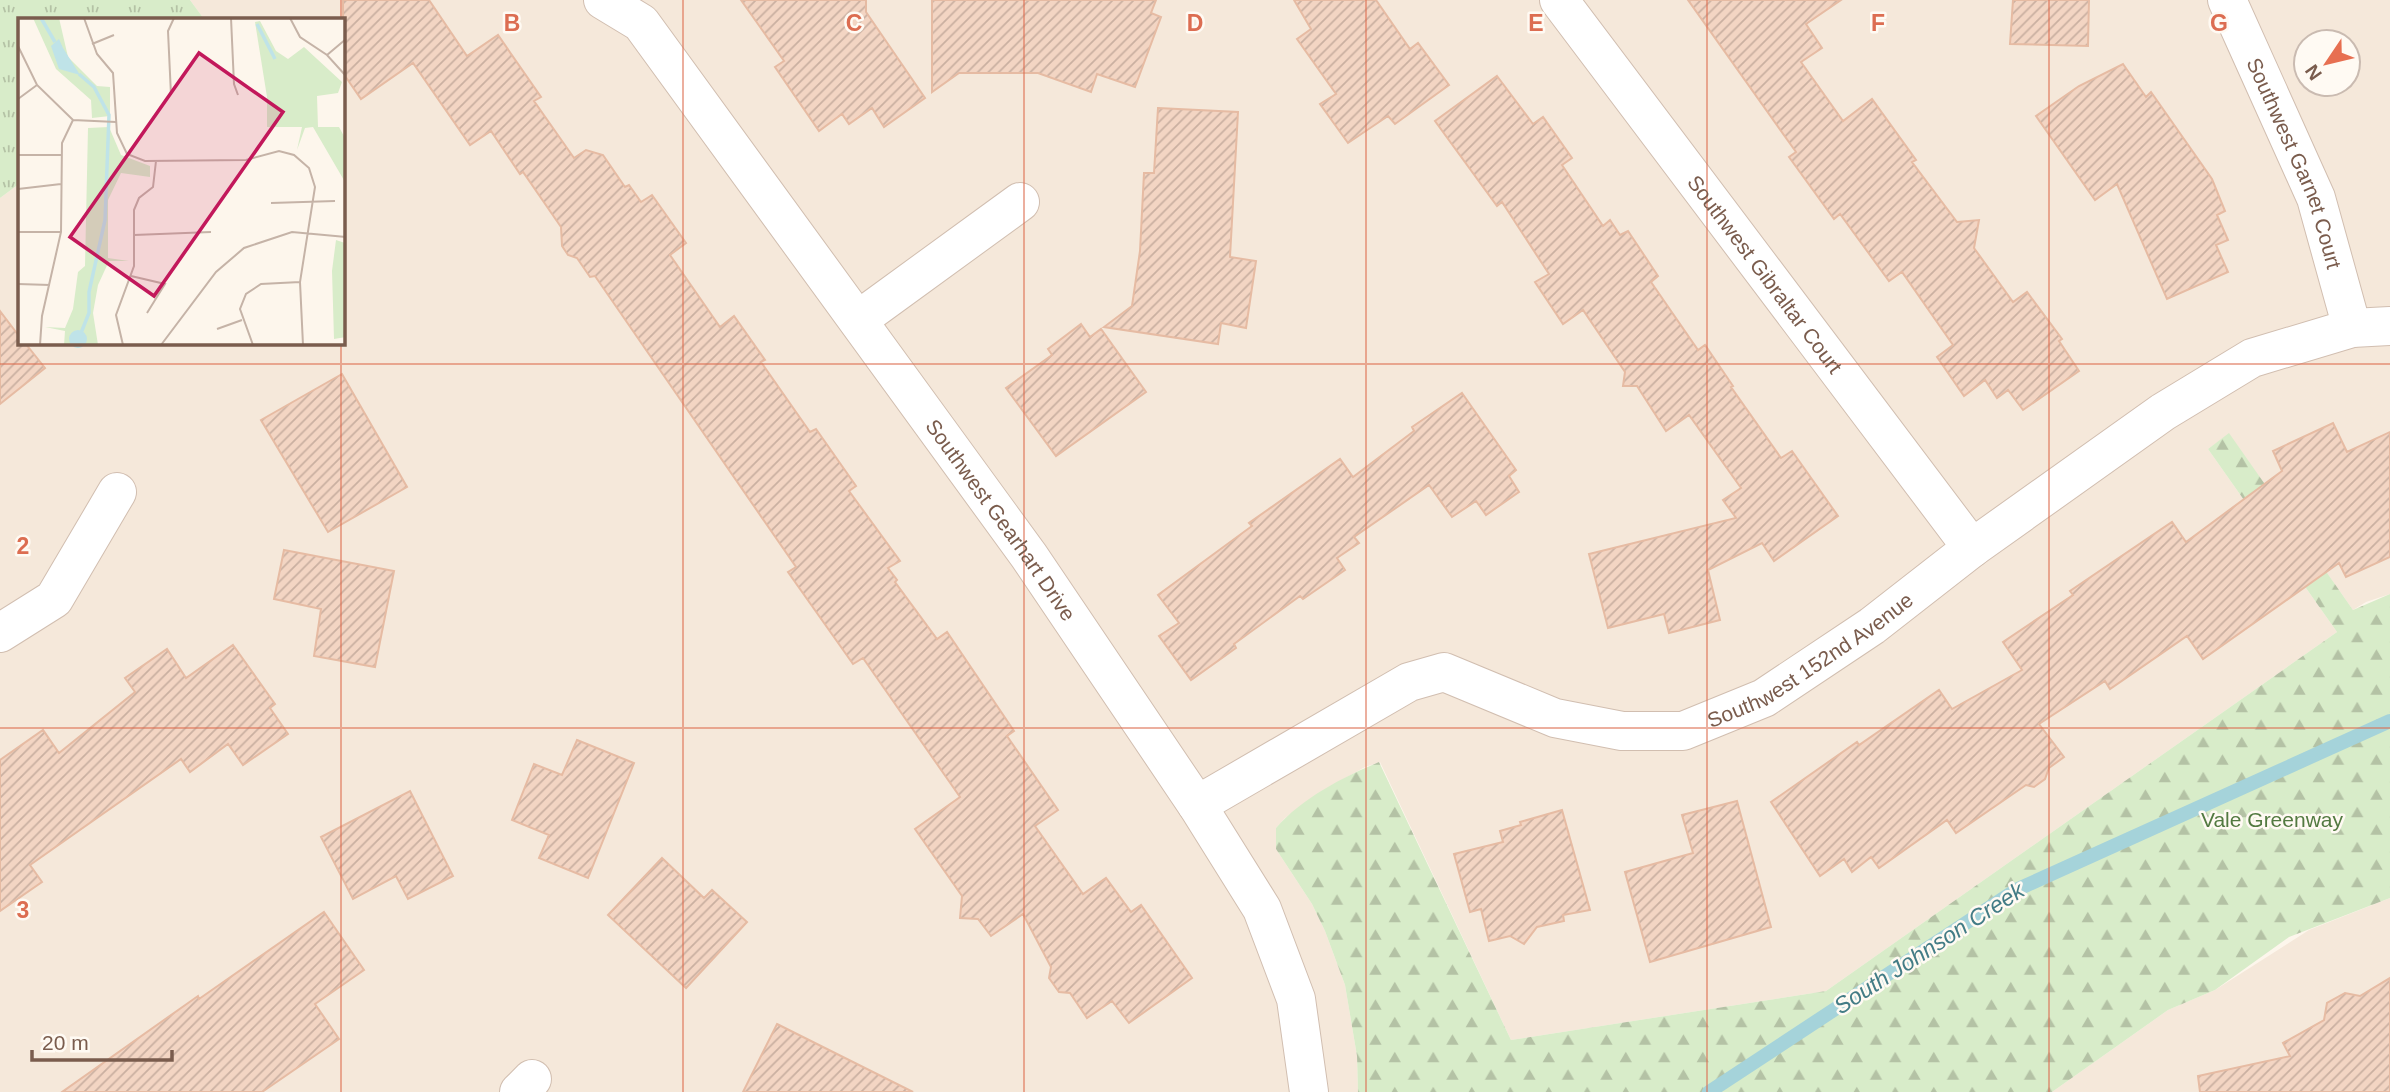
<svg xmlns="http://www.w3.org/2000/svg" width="2390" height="1092" viewBox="0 0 2390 1092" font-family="Arial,sans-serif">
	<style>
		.residential { fill: #f5e8da; fill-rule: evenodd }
		.forest { fill: url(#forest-firs) }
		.park { fill: url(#park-tufts) }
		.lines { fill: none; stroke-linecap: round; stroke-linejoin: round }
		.stream { stroke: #a5d3da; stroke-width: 14 }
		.building { fill: url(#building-hatch); stroke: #e6bba3; stroke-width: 2 }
		.minor-casing { stroke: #d1beb0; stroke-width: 40 }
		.minor { stroke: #fff; stroke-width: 38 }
		.grid { fill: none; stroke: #dc6d51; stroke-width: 2; stroke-opacity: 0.55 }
		.labels { text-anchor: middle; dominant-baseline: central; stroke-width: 5; stroke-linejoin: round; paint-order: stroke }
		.street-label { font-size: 21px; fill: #7a5c4d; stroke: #fffaf3 }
		.park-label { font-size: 21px; fill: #537a41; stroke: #fffaf3 }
		.water-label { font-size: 23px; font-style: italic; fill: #437c86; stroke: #fffaf3 }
		.inset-river { fill: none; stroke: #bfe3e8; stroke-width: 3.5 }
		.inset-road { fill: none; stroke: #c5b3a7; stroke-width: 2 }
		.view { fill: #c2185b; fill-opacity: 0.15; stroke: #c2185b; stroke-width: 3.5 }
		.inset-edge { fill: none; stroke: #7a5c4d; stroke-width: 3.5 }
		.grid-label { font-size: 23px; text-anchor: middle; font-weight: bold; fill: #dc6d51; stroke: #fffaf3; stroke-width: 5; stroke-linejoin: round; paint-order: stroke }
	</style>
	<defs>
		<pattern id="forest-firs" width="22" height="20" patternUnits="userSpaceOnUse" patternTransform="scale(1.75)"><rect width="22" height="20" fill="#d8ecc9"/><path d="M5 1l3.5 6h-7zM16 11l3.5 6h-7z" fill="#b4c2a5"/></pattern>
		<pattern id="park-tufts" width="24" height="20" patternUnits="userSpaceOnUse" patternTransform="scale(1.75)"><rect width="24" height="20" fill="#d8ecc9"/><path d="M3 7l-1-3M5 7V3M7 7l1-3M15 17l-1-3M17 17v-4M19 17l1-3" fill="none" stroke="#b4c2a5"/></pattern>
		<pattern id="building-hatch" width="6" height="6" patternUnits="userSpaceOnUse" patternTransform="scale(1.75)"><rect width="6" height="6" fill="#f3d5c3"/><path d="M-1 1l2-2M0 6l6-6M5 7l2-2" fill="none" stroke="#cab0a1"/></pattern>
	</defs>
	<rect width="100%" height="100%" fill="#fdf6ec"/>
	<!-- residential -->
	<path class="residential" d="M190,0H2390V594L2366,602L2353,610L2229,434L2208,449L2337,632L1826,991L1511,1040L1380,762L1365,767L1324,790L1285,818L1276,828V849L1312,904L1325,931L1345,985L1357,1056L1358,1092H0V198L19,184V343H343V19H204ZM2306,42H2348V84H2306Z
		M2390,898V1092H2052L2168,1010L2215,990L2309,930Z"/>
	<!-- forest -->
	<path class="forest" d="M2229,433L2353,610L2390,594V898L2289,937L2215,990L2168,1010L2052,1092H1358L1357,1056L1345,985L1325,931L1312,904L1276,849V828C1302,798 1343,777 1379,762L1511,1040L1826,991L2337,632L2208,449Z"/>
	<!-- park -->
	<path class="park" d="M0,0H190L204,19H19V184L0,198Z"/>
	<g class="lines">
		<!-- stream -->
		<path class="stream" d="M1709,1092L2016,890L2390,721"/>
	</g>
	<!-- building -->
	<path class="building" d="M343,0H429L467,56L498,35L541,97L534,101L574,158L586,150L603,155L625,187L629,185L641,202L652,195L686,243L670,255L720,327L734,316L765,360L761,362L810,432L816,429L856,486L849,491L900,561L888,568L897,580L895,582L937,639L947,632L1014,731L1007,736L1058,810L1035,826L1083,894L1106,878L1131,912L1141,905L1192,978L1129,1023L1112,1001L1087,1018L1070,993L1059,992L1049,978L1051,967L1023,914L991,936L978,919L960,918L962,896L915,829L960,797L863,658L853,664L788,572L796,567L595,276L590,277L577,258L568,255L562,246L561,227L523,172L520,174L491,131L470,145L413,63L361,99L343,73Z
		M741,0H866V12L925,98L884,127L872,108L849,124L842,114L819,131L775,67L784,61Z
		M932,0H1156L1151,13L1161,17L1135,87L1097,74L1091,92L1038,73H959L932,92Z
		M1294,0H1376L1410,49L1418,43L1449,85L1395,124L1388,116L1348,143L1320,104L1336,94L1297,39L1311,29Z
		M1688,0H1841L1806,24L1822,48L1801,62L1843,121L1872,99L1916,160L1912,162L1957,222L1979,220L1974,248L2013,302L2027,292L2062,339L2059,341L2079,371L2023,410L2008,390L1997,398L1985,380L1964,396L1937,357L1953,345L1902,272L1889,281L1840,214L1834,219L1789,157L1796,152Z
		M2013,0H2089L2088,46L2010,44Z
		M2123,64L2146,97L2151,92L2212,179L2225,211L2217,215L2228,240L2216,245L2228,272L2167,299L2117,184L2095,200L2036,116L2079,86Z
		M1497,76L1533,124L1543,117L1572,158L1562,165L1603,226L1610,220L1620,235L1628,231L1658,276L1651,282L1698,350L1705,345L1733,386L1731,387L1781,458L1792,451L1838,516L1774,561L1762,543L1708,570L1720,620L1669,633L1664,614L1608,628L1589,554L1736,518L1723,500L1741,488L1689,415L1666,431L1637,386H1623L1625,372L1583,310L1563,324L1535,282L1549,274L1502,202L1497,206L1435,121Z
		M1158,108L1238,112L1230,257L1256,261L1246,328L1221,323L1218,344L1104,327L1132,306L1140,251L1144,173H1154Z
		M0,311L19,336V343H25L45,368L0,404Z
		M1081,324L1090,337L1101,329L1146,392L1056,456L1006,388L1052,355L1048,349Z
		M342,374L407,487L328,532L261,420Z
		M1462,393L1516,470L1509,476L1519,492L1486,515L1476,501L1452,517L1429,485L1354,537L1359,543L1337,558L1345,570L1303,599L1300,596L1234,644L1236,648L1191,680L1159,636L1179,623L1158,595L1252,526L1249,523L1340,459L1353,477L1414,431L1412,427Z
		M2333,423L2347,452L2390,432V557L2346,577L2339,563L2203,659L2187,636L2110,689L2105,681L2039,724L2064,757L2049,768L2045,779L2034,787L2026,785L1956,833L1947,820L1879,868L1871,857L1852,872L1844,859L1820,876L1771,802L1857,742L1859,745L1939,690L1952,709L2022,670L2003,642L2073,595L2070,591L2172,522L2186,542L2282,471L2273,451Z
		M284,550L394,571L375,667L314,656L321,609L274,599Z
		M233,645L275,704L270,708L288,734L243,765L228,744L190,772L181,759L30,865L42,882L0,911V760L43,730L59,753L135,692L125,678L167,649L186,678Z
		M577,740L634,763L588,878L539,858L549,835L512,820L534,764L562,775Z
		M410,791L453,876L408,899L396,876L353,899L321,837Z
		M1737,801L1771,927L1650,962L1625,872L1693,853L1682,815Z
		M1562,810L1590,910L1563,915L1564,921L1537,927L1524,944L1510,936L1489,941L1481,909L1470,912L1454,854L1503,842L1500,831L1521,825L1520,822Z
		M662,858L704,898L712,890L747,922L686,988L608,915Z
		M324,912L364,970L315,1004L339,1039L262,1092H62L198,996L199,999Z
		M2390,978V1092H2200L2198,1076L2290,1056L2283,1043L2324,1020L2327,1003L2345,993L2360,996Z
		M777,1024L913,1092H743Z"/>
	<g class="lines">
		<defs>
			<g id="minor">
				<path id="s1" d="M603,0L641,23L1029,556L1197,805L1262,909L1296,999L1309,1092"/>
				<path id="s2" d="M1559,0L1972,548"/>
				<path id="s3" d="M2227,0L2316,198L2352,328"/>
				<path d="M858,320L1020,202"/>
				<path d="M0,633L54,599L117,492"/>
				<path id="s4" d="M1197,805L1409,682L1444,672L1555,718L1622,731H1683L1764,698L1872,626L1972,548L2163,412L2252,358L2352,328L2390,326"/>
				<path d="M519,1092L532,1079"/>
			</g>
		</defs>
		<!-- minor casing -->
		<use href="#minor" class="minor-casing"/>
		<!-- minor -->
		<use href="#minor" class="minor"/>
	</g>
	<!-- grid -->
	<path class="grid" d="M341,0V19M683,0V1092M1024,0V1092M1366,0V1092M1707,0V1092M2049,0V1092M341,343V1092M0,364H2390M0,728H2390"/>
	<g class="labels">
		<!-- street labels -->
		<g class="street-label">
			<text stroke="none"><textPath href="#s3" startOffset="177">Southwest Garnet Court</textPath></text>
			<text stroke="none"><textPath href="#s2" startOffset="343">Southwest Gibraltar Court</textPath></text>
			<text stroke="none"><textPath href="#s1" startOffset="658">Southwest Gearhart Drive</textPath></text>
			<text stroke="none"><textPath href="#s4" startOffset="677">Southwest 152nd Avenue</textPath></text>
		</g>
		<!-- park labels -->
		<g class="park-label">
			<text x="2272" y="819">Vale Greenway</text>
		</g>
		<!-- water labels -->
		<g class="water-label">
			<text transform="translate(1929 948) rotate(-33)">South Johnson Creek</text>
		</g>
	</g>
	<!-- overview -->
	<g transform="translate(18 18)">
		<rect width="327" height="327" fill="#fdf6ec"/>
		<path d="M15,0H41L50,39L79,68L92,69V98L74,100L73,82L38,51ZM91,109L103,137L132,148V159L103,155L90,182V240L111,243H91L80,267L75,295L80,327H46L47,313L27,309L47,310L55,291L60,254L67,248L70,110Z" fill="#d8ecc9"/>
		<path d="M242,3L258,33L270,41L286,29L324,64L320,75L299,78L300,109H321L327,120V164L295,109L287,110L279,132L284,109H249V79L237,4ZM318,222L327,225L328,319L316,321L314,253Z" fill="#d8ecc9"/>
		<path d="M41,21L45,30L62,57L41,51L33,28ZM51 321a9 9 0 1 1 18 0a9 9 0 1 1-18 0Z" fill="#bfe3e8"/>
		<path class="inset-river" d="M23,0L37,24M239,6L257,41M61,56L76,69L91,97L87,202L71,274V295L63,315"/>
		<path class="inset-road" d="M66,0L79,36L95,55L99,115L109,136L127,143L228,142L261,133L276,137L291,150L297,169L282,264L285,327M175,0H219M213,0L216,66L220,77M272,0L282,19L309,37L328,58M74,26L96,17M0,28L19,67L55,102L98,104M309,37L328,21M153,77L150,13L156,0M0,81L19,67M0,137H43M0,171L43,166M253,185L317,183M0,214H43M116,217L193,214M113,258L147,266L129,295M0,266L32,267M199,311L224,302M22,327L24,298L43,214L44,125L55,102M105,327L98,297L116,248V192L121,180L135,169L138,143M143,327L198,254L226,230L274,214L328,219M235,327L222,291L228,276L243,266L282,264"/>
		<path class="view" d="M181,35L265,94L136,278L52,219Z"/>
		<rect width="327" height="327" class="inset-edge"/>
	</g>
	<g class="grid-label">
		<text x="512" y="31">B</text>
		<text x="854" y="31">C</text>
		<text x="1195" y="31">D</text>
		<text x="1536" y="31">E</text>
		<text x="1878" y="31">F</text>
		<text x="2219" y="31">G</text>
		<text x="23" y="554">2</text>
		<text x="23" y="918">3</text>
	</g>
	<!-- north arrow -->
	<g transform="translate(2327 63) rotate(235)"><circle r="33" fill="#fffaf3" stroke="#cabbb1" stroke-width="2"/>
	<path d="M0-5L12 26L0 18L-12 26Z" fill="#e76f51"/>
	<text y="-10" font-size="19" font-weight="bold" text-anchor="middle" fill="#7a5c4d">N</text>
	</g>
	<!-- scale -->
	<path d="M32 1050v10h140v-10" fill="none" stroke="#7a5c4d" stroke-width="3.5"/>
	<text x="42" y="1050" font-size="21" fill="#7a5c4d" stroke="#fffaf3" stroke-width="5" paint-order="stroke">20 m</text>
</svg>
